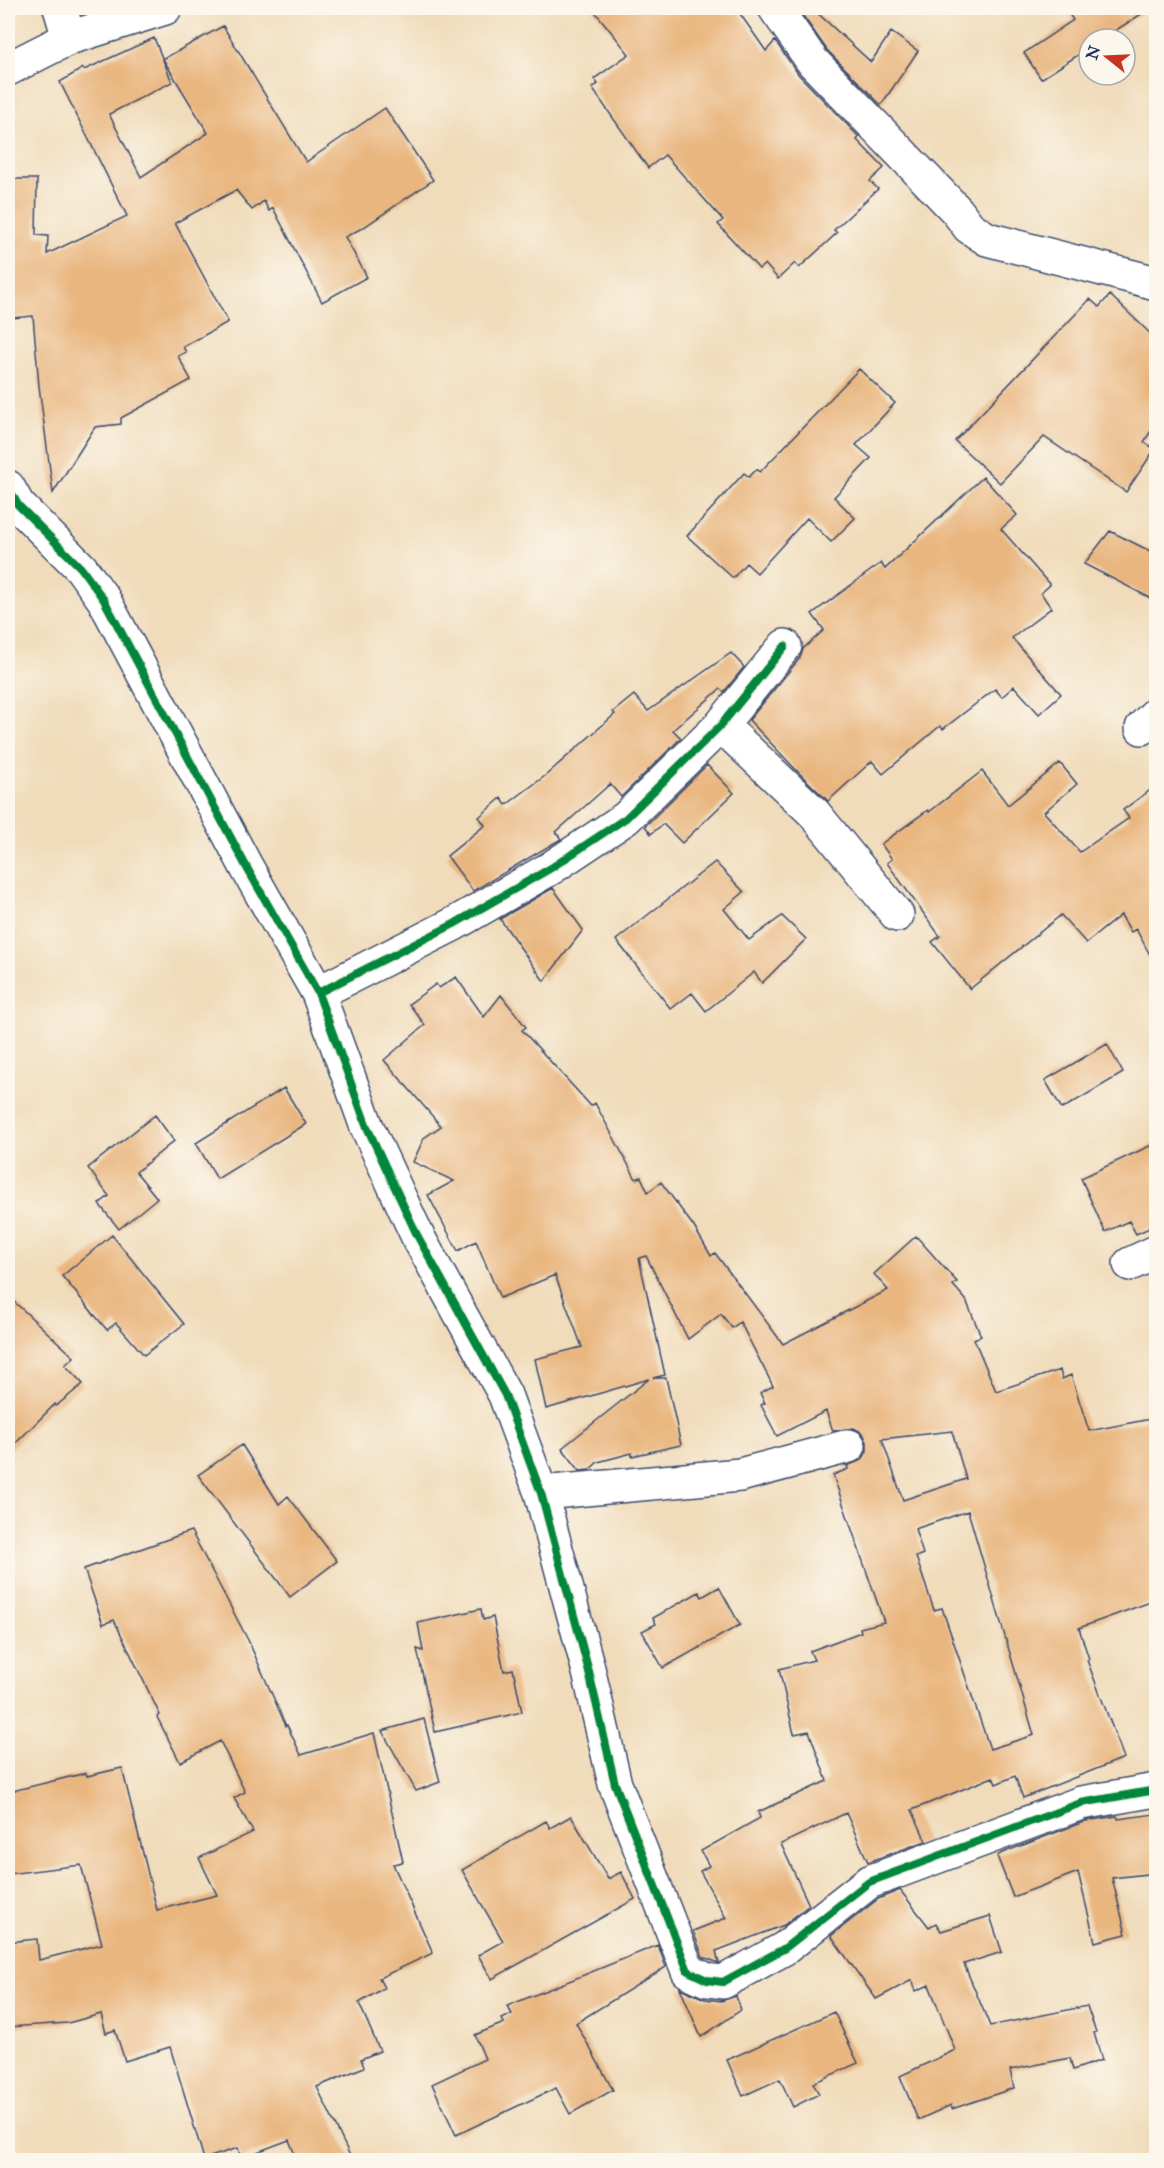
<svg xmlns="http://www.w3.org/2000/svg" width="1164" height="2168" viewBox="0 0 1164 2168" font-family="'IM FELL Great Primer',serif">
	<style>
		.building { fill: #e9b67f; fill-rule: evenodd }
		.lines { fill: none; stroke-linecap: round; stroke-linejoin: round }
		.street-casing { stroke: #3b496c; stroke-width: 36 }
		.street { stroke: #fff; stroke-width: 33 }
		.cycleway-casing { stroke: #fbf7ec; stroke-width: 11 }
		.cycleway { stroke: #00873e; stroke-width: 8 }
	</style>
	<rect width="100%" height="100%" fill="#fbf7ec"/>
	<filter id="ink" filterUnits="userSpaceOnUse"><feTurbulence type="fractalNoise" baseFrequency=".0167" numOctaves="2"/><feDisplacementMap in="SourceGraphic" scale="12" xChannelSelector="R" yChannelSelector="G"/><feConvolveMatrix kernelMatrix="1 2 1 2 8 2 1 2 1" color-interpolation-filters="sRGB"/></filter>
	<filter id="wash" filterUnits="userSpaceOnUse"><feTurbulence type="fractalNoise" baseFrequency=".008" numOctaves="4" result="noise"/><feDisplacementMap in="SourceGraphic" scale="24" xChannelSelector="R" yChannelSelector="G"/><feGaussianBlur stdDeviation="1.35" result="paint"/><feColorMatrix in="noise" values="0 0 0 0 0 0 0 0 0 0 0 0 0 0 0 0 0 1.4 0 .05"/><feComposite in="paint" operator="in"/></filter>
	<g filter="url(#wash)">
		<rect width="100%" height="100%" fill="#f0dbba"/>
		<g id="blocks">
			<!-- building -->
			<path class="building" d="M592,8H736L766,51L775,41L799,75L859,137L857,140L884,168L870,181L878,189L834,230L837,233L799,268L795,263L778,279L765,264L759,269L718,224L723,220L665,155L648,168L592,88L598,84L594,79L629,54Z
				M806,8H812L871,62L891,32L918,51L881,105L827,50L801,13Z
				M1065,8H1151L1102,39H1089V48L1041,79L1024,53L1073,20Z
				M223,26L306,162L385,108L433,180L364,227L345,237L367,277L322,302L273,208L269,211L264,201L252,210L236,190L175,223L228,322L183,347L186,352L178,356L191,380L121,418V424L95,427L53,493L39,386L33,316L12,318L9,291H8V179H37L36,235L48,236L47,254L127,216L60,82L83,68L84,70L154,38L172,82L109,114L141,177L208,133L163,59Z
				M1110,295L1156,339V423L1144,442L1155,449L1126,492L1044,437L1000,483L955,441L1090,299L1099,307Z
				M859,369L895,403L856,445L871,458L834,497L855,518L831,542L807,518L757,573L746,563L733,578L687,536L744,473L749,477L757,469L760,472Z
				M983,477L1017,515L1001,529L1050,585L1041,593L1051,608L1012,638L1061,694L1039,714L1014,686L1002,697L995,689L943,729L940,726L883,774L872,761L828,801L799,773L749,720L800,658L803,649L824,630L812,614L881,563L885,569Z
				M1110,531L1156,554V601L1084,564Z
				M731,653L744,667L724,692L720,689L673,730L681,738L621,797L610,784L556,832L561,839L473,891L447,856L485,825L479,817L501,798L506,805L545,776L615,714L613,712L634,695L648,711Z
				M1060,763L1077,784L1044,812L1080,852L1129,818L1123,810L1156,786V966L1136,929L1131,932L1121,915L1086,943L1061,915L970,989L932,942L940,936L887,863L892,859L881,844L928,810L929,812L982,771L1008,805Z
				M707,765L734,793L682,843L663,824L651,834L645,826Z
				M715,862L744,892L724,909L749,940L782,916L806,939L762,983L754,972L706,1011L692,993L671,1009L616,940Z
				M553,888L583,930L544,981L500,919Z
				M456,977L484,1017L501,995L526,1027L522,1030L591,1106L595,1103L636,1179L641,1177L648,1192L661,1182L694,1227L711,1256L715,1253L783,1344L888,1290L874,1274L916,1236L957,1282L953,1285L966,1300L981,1336L974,1339L996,1391L1060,1370L1062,1379L1071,1375L1089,1431L1156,1418V1600L1079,1628L1089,1659L1087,1660L1124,1758L1023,1798L1015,1776L996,1784L993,1777L912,1810L926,1841L868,1862L846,1813L781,1844L809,1905L784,1925L716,1951L719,1963L703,1957L693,1931L726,1918L700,1871L709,1866L701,1851L760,1818L758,1812L827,1781L809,1731L794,1734L779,1669L814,1660L810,1651L861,1632L860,1628L884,1622L833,1475L848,1469L847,1466L862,1460L867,1451V1442L863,1433L854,1428L833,1431L826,1411L777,1436L761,1405L765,1403L760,1393L773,1386L740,1322L732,1328L721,1314L688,1339L646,1256L639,1258L665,1375L653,1378H666L681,1445L632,1456V1453L598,1462L589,1470L580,1471L562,1448L649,1379L546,1409L535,1359L582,1347L555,1275L500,1298L476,1241L458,1251L428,1195L454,1181L413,1162L424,1138L441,1126L384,1060L425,1025L409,1004L436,984L439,988ZM952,1431L966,1479L903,1500L882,1439ZM968,1511L1034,1735L990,1749L942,1608L934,1610L916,1557L923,1554L915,1529Z
				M1107,1044L1123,1073L1062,1109L1045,1080Z
				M284,1088L306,1124L217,1179L196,1143Z
				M155,1115L174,1141L136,1172L157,1198L119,1229L99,1204L109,1196L88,1168Z
				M1156,1143V1225L1136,1234L1129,1221L1105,1232L1081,1178Z
				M112,1235L184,1324L144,1355L116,1323L107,1330L62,1276Z
				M8,1296L74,1357L65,1365L83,1384L56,1406L55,1404L8,1451Z
				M242,1445L279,1504L288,1496L337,1561L290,1597L198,1475Z
				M191,1531L248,1640L286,1726L287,1725L301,1755L374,1733L403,1862L393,1864L433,1953L379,1978L384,1988L359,2003L380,2051L361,2059L364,2067L317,2087L352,2160H297L289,2140L241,2158L238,2148L204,2159L170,2047L125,2061L115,2030L106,2033L101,2014L68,2023L8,2027V1942L37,1939L39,1960L102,1944L81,1865L8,1874V1792L86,1773L87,1776L122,1768L157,1910L217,1895L199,1858L253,1832L234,1798L245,1792L220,1741L180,1762L157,1717L160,1715L114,1620L103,1624L84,1569Z
				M719,1587L740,1625L663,1668L642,1631L656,1624L653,1618L699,1592L702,1597Z
				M481,1609L483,1620L493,1617L504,1671L513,1669L522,1712L435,1732L417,1649L423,1651L418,1623Z
				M424,1719L440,1782L416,1791L382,1731Z
				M1155,1814L1156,1873L1112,1878L1126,1934L1095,1942L1078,1872L1013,1897L997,1856L1002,1853L1086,1821L1117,1816L1118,1819Z
				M571,1816L608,1879L621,1872L635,1899L492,1979L478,1955L503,1941L462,1870L546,1821L550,1828Z
				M900,1890L929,1927L936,1923L941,1931L990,1916L1002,1952L964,1964L990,2026L1087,2006L1096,2032L1094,2033L1102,2060L1073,2070L1070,2058L1010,2070L1014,2088L952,2109L951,2105L918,2120L900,2076L955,2050L929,1985L916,1991L912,1980L876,1999L831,1936L878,1899Z
				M658,1945L666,1967L576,2023L613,2090L570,2114L556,2088L456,2135L432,2084L485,2059L475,2035L504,2023L502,2019L512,2014L507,2006Z
				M680,1988L705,1999L721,2001L736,1996L741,2010L701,2037Z
				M834,2012L858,2063L813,2083L819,2094L793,2107L780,2079L743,2096L727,2060Z"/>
		</g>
	</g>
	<g filter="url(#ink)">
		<use href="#blocks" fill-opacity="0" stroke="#3b496c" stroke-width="1.5"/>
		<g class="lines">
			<defs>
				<path id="street" d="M60,8L69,38
					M775,8L813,62L957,211L969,227L987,239L1156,283
					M8,69L69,38L165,8
					M8,487L18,505L81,568L104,600L247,868L318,993L367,1127L417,1235L505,1395L541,1493L588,1668L615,1784L688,1971L707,1980L723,1982L785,1948L869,1882L1081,1803L1156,1790
					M721,725L814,813L897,915
					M1142,728L1156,714
					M318,993L454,924L551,868L626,818L721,725L785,646
					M1130,1264L1156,1252
					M541,1493L740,1475L849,1446"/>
			</defs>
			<!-- street casing -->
			<use href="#street" class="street-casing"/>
			<!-- street -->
			<use href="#street" class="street"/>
			<defs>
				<path id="cycleway" d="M8,487L18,505L81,568L104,600L247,868L318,993L367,1127L417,1235L505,1395L541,1493L588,1668L615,1784L688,1971L707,1980L723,1982L785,1948L869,1882L1081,1803L1156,1790
					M318,993L454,924L551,868L626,818L721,725L785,646"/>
			</defs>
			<!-- cycleway casing -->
			<use href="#cycleway" class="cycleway-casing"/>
			<!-- cycleway -->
			<use href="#cycleway" class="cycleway"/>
		</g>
	</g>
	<!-- margin -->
	<rect width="1164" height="2168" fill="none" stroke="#fbf7ec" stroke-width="30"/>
	<!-- north arrow -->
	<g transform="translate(1107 57) rotate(288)"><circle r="28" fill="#fbf7ec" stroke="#a1a7b3" stroke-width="1.5"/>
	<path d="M0-4.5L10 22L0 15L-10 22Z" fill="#c8321e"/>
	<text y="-9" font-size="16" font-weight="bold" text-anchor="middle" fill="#1b2f5e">N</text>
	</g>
</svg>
